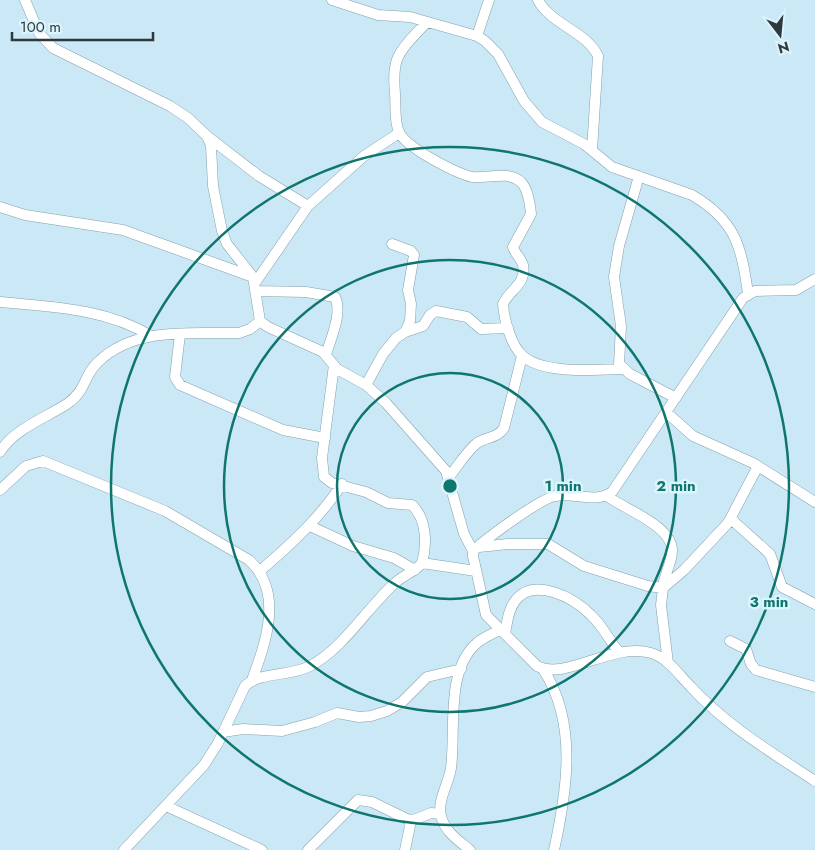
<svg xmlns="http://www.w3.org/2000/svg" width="815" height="850" viewBox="0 0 815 850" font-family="Jost,sans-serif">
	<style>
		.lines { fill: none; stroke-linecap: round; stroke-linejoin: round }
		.street-casing { stroke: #84a0ad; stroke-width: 11 }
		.street { stroke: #fff; stroke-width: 10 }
		.ring { fill: none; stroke: #0f766e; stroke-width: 2.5 }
		.centre { fill: #0f766e; stroke: #dcf4fe; stroke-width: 2.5 }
		.ring-label { font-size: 15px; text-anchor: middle; font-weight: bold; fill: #0f766e; stroke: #dcf4fe; stroke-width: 5; stroke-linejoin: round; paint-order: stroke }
	</style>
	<rect width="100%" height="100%" fill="#cae8f5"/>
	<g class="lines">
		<defs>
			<path id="street" d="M25,0L39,33L53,48L170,106L188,118L207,136L211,146L213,186L222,231L227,244L253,277L260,321L268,327L323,352L337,369L366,385L386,403L446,471L464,534L473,551
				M332,0L378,15L410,17L477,36L485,41L498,54L524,101L542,122L584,144L612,167L692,195C736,221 741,246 748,293
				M538,0C550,24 586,31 598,56L592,150
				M427,22C417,33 404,44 398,57C393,68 394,82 395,94C396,106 394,121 399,132C406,148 456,173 472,177C486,179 508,170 521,182C528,189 530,204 531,214L513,247C515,254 521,258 523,265C527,284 509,290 503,304C504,319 511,347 524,357C545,374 596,370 622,369
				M477,36L489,0
				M207,136L259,176L308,206
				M639,176L619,246L614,277L621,326L619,364L630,374L676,398
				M0,207L25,215L123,230L253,277
				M815,279L796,290L755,291L743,298L612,492C595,504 574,492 555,496C538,500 487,538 473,551V556L486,615L537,666C566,681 612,642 651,653C668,658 679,675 691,687C727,726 771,752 815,781
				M255,283L308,206L364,156L399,133
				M256,291L306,292L335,297C343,313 330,340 326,355
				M0,302C51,307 106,308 151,336
				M405,332L423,326L430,315L436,311L467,317L481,329L508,328
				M180,334L175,377L180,385L283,430L325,438
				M366,385L383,354L396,338L405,332L410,321L411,304L408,290L414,255L411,251L392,244
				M666,412L693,436L753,463L815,502
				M0,452C14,429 45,418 67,404C87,390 83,376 98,362C135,326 192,334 239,333L250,329L260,321
				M449,477C458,466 466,452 477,443C486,437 498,438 504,428L522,356
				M0,490L26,466L43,461L165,511L249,560C284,592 266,642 252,680
				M731,519L770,554L782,587L815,604
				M310,526L353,546L394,558L415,570
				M479,547L508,544H548L584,566L648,586L663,588C664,574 672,563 672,551C673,526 624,509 607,496
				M422,563L476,571
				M260,571C291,544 320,518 342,484
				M505,634C507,623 508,610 515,601C534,576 574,598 591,615C602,625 609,640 619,652
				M730,641L746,649L751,664L756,670L815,687
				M668,663L661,605L663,588L684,570L728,523L758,466
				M543,669C578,723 567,791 554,850
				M223,732L243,729L282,731L315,722L337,713L359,717L371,716L387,711L402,702L427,677L461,669
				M166,806L262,850
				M124,850L204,765L218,743L245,686C261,671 290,677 310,666C344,648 366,609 395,583C403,575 415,572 422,563C427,545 427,519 412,505L388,503L366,492L332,483L324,477L322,458L334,365
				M308,850L358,800L372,802L411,821L431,813L440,814
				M405,850L411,821
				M470,850C458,840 445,832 441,816C437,800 449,783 451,768C456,731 445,670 477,643C484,637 492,634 500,630"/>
		</defs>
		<!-- street casing -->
		<use href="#street" class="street-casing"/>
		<!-- street -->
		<use href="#street" class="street"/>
	</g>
	<!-- distance rings -->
	<g class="ring">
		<circle cx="450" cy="486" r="113"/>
		<circle cx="450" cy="486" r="226"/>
		<circle cx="450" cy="486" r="339"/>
	</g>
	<circle cx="450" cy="486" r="8" class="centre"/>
	<g class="ring-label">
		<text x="563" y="491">1 min</text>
		<text x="676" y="491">2 min</text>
		<text x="769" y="607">3 min</text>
	</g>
	<!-- north arrow -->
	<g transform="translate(780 35) rotate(164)" stroke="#dcf4fe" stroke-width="4" paint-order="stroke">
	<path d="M0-4L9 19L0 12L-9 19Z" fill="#2d393e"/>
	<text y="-8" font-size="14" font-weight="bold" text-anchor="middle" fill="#2d393e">N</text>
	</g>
	<!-- scale -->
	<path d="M12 32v8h141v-8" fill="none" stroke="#2d393e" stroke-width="2.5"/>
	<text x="20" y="32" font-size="15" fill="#2d393e" stroke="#dcf4fe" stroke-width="4" paint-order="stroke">100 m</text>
</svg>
